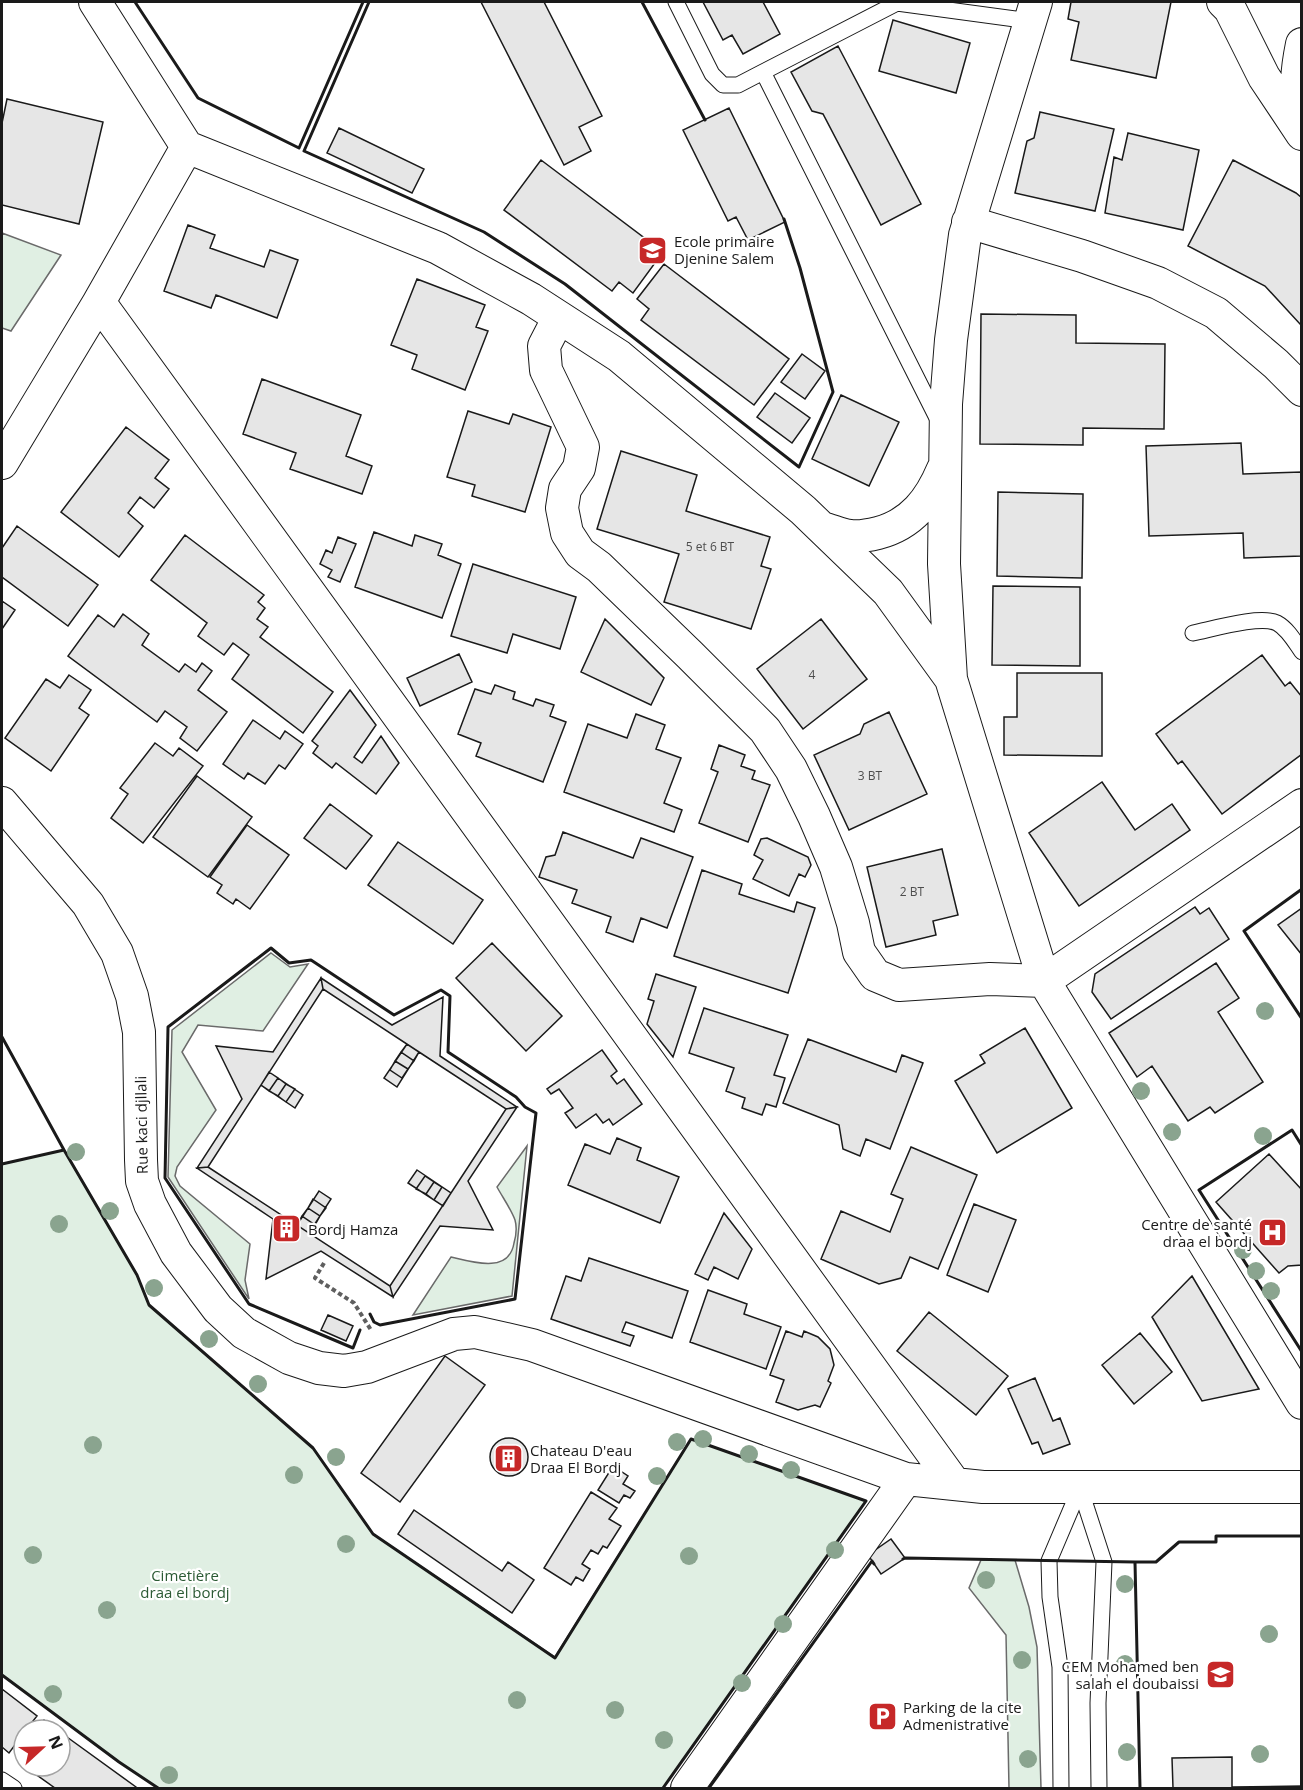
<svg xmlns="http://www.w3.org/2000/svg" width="1303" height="1790" viewBox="0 0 1303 1790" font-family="'Open Sans',sans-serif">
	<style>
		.green { fill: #e0efe3; stroke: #6a6a6a; stroke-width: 1.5 }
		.building { fill: #e6e6e6; stroke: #1a1a1a; stroke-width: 1.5 }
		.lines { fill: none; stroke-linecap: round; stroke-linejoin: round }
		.lane-casing { stroke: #1a1a1a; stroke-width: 17 }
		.street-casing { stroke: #1a1a1a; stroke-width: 34 }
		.path { stroke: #5f5f5f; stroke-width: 4; stroke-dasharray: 4.5 3; stroke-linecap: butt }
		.lane { stroke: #fff; stroke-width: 15 }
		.street { stroke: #fff; stroke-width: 32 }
		.fence { stroke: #1a1a1a; stroke-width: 1.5; stroke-dasharray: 8 3; stroke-linecap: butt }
		.wall { stroke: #1a1a1a; stroke-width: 3 }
		.tree { fill: #8aa48f }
		.labels { text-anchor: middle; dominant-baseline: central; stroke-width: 4.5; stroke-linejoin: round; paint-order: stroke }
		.number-label { font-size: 12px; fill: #4d4d4d }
		.poi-label { font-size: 15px; fill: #1a1a1a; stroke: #fff; text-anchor: start }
		.street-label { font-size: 15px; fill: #1a1a1a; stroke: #fff }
		.park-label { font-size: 15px; fill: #2b5a34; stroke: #fff }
	</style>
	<rect width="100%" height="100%" fill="#fff"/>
	<!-- green -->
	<path class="green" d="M2,233L61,255L11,331L2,328Z
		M271,953L290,967L308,964L263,1031L198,1025L182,1052L216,1110L177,1167L175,1176L180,1186L250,1244L245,1280L249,1299L168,1177L172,1030Z
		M527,1146L512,1296L413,1315L451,1257C472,1262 509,1274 514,1243C516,1236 517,1227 515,1220C511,1209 503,1198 497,1187Z
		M64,1150L137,1275L149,1305L313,1448L373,1534L555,1657L691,1439L866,1501L663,1788H158L119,1762L2,1675V1164Z
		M981,1560H1015L1029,1607L1037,1647L1041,1788H1009L1006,1635L969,1588Z"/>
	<!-- building -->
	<path class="building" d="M481,2H544L602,116L579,127L591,151L564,165Z
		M703,2H763L780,34L743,54L732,35L723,40Z
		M1071,2H1171L1156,78L1071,60L1079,22L1068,19Z
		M893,20L970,43L956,93L879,71Z
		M838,46L921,204L881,225L823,114L812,111L791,72Z
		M7,99L103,122L79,224L2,205V123Z
		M729,108L785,222L748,240L736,217L728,221L683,130Z
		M1040,112L1114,129L1095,211L1015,193L1027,141L1034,138Z
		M339,128L424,169L412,193L327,153Z
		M1128,133L1199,150L1183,230L1105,213L1114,157L1122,160Z
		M541,160L663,252L633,293L619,282L612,291L504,210Z
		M1233,160L1296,193L1302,198V322L1300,324L1265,286L1188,246Z
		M188,225L215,235L210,248L264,267L270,250L298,260L277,318L216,295L211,308L164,291Z
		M664,264L789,359L754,405L641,320L649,309L637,299Z
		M417,279L485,305L476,327L488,331L465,390L412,369L417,355L391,345Z
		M981,314L1076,315V343L1165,344L1164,429L1083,428V445L980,444Z
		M802,354L825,371L805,399L781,382Z
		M262,379L361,415L346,456L372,466L362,494L290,469L296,453L243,434Z
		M775,393L810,418L792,443L757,417Z
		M841,395L899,422L869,486L812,459Z
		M468,411L509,424L513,414L551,427L525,512L472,496L475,485L447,477Z
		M126,427L169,460L155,478L169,489L154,508L140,497L128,513L143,526L119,557L61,512Z
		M1241,443L1243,474L1302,472V556L1244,558L1243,533L1149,536L1146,446Z
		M621,451L697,475L686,511L770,537L761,566L771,569L751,629L664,602L679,554L597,529Z
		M998,492L1083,494L1082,578L997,576Z
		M17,526L98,585L68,626L2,577V548Z
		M374,532L412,546L415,535L442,544L438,555L461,564L442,618L355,587Z
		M185,535L264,595L258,602L265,608L257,619L268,627L260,637L333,692L303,733L232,679L249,655L233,643L224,655L198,636L207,623L151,580Z
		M338,537L356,544L340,582L328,577L332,570L320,564L326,550L332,553Z
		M473,564L576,597L560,649L513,634L507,653L451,636Z
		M993,586L1080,587V666L992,665Z
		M2,601L15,610L2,629Z
		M123,614L149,634L142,645L179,672L185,664L196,672L202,663L212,671L198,690L227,712L197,751L180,738L187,727L165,711L157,722L68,656L98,615L114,627Z
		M605,619L664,678L651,705L581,672Z
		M821,619L867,679L803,729L757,669Z
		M459,654L472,682L420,706L407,678Z
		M1262,655L1285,686L1290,682L1302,697V754L1222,814L1182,761L1178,764L1156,734Z
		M1017,673H1102V756L1004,755V717H1017Z
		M69,675L91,690L79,708L89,715L51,771L5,738L46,679L60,688Z
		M495,685L515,692L513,699L533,706L536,699L554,705L550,716L566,722L543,782L476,756L481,743L458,734L475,689L491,694Z
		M350,690L376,725L354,757L362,763L381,736L399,763L376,794L336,763L332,768L313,753L318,746L312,741Z
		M889,712L927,794L849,830L814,755L860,734L864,724Z
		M636,714L665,725L656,749L681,758L664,803L682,810L674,832L564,792L588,724L627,738Z
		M253,720L280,739L285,731L303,744L285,769L279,765L265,784L248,773L244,779L223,764Z
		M155,743L173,756L179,748L203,766L143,843L111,818L128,794L120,788Z
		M719,745L745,755L741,766L755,771L752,779L770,785L748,842L699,823L718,772L711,769Z
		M197,776L252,817L208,877L153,837Z
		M1102,782L1135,830L1172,804L1190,830L1079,906L1029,833Z
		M330,804L372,836L346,869L304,838Z
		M247,825L289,855L250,909L236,899L233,904L217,893L222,885L210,877Z
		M563,832L633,858L641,838L693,857L667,928L641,918L633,942L606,932L611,917L572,903L577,890L539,877L546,857L555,855Z
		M767,838L808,857L811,865L805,877L799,874L789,896L753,879L763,860L754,855L761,839Z
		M398,842L483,900L453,944L368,885Z
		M942,849L958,915L933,921L936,935L886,947L867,867Z
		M702,870L742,884L739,894L794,912L797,902L815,908L788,993L674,956Z
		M1195,907L1200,914L1209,908L1229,939L1111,1019L1092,992L1095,974Z
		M1302,908V955L1278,925Z
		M1302,908V955L1278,925Z
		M492,943L562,1016L526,1051L456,978Z
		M1216,963L1239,998L1218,1012L1263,1082L1215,1113L1210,1107L1188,1121L1152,1066L1137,1077L1109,1033Z
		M656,974L696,987L673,1057L647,1024L654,1001L648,999Z
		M321,978L392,1025L443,997L440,1056L517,1107L506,1109L419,1052L323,989Z
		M321,978L323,989L208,1167L197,1168L242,1099L216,1046L273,1052Z
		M704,1008L788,1035L774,1075L785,1078L776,1107L766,1104L762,1115L742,1108L745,1098L726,1091L734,1068L689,1053Z
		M1025,1028L1072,1108L997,1153L955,1081L985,1063L980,1055Z
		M808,1039L896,1072L902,1055L923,1063L890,1149L866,1139L860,1156L843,1149L839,1125L783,1103Z
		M407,1044L419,1052L397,1087L384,1078Z
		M407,1044L419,1052L414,1061L401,1052Z
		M602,1050L617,1071L611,1076L617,1084L624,1079L642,1104L613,1125L609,1119L603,1123L596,1114L576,1128L565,1113L573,1108L559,1089L551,1094L547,1089Z
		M401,1052L414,1061L408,1069L395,1061Z
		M395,1061L408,1069L402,1078L390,1070Z
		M269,1072L303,1095L295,1108L261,1085Z
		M269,1072L278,1078L269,1091L261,1085Z
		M278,1078L286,1084L278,1096L269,1091Z
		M286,1084L295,1089L286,1102L278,1096Z
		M517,1107L468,1181L493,1230L440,1226L393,1297L390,1286L451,1193L506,1109Z
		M617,1138L641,1148L637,1160L679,1177L660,1223L568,1185L585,1144L610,1154Z
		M911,1147L977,1175L938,1269L910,1257L901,1278L879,1284L821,1259L841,1211L890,1232L903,1199L891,1194Z
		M1269,1154L1302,1190V1265L1288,1266L1279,1273L1216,1202Z
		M208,1167L390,1286L393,1297L321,1251L266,1279L273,1219L197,1168Z
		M417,1170L451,1193L443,1206L408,1183Z
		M425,1176L434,1182L426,1194L416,1189Z
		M434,1182L442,1187L434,1200L426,1194Z
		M442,1187L451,1193L443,1206L434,1200Z
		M319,1191L331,1199L309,1233L297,1225Z
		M313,1199L326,1208L320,1216L308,1208Z
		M974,1204L1016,1220L988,1292L947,1275Z
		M308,1208L320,1216L315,1225L302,1216Z
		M724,1213L752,1249L738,1279L714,1267L708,1280L695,1274Z
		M302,1216L315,1225L309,1233L297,1225Z
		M589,1258L688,1291L672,1338L626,1322L622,1332L634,1336L630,1346L551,1319L566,1276L581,1281Z
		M1192,1276L1259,1389L1202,1401L1152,1317Z
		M708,1290L747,1304L744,1314L781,1327L766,1369L690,1342Z
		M929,1312L1008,1376L976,1415L897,1351Z
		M328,1315L353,1326L346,1341L321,1330Z
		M786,1331L802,1337L804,1331L818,1337L830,1349L834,1365L828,1381L831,1383L820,1407L815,1405L798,1410L776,1402L784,1380L770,1375Z
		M1140,1333L1172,1372L1134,1404L1102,1365Z
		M445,1356L485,1385L400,1502L361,1473Z
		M1035,1378L1053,1421L1060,1418L1070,1444L1043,1454L1038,1442L1032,1444L1008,1389Z
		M490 1457a19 19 0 1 1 38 0a19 19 0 1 1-38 0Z
		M613,1466L628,1476L623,1484L635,1491L630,1498L624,1495L619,1503L598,1490Z
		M591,1492L617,1508L609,1519L621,1526L607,1548L603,1546L598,1554L591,1550L582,1564L590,1569L583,1581L576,1577L571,1585L544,1568Z
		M414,1510L502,1571L508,1562L534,1580L512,1613L398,1534Z
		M891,1539L905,1558L881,1574L868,1555Z
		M2,1689L37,1716L26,1730H24V1733L9,1753L2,1747Z
		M44,1720L57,1730H36Z
		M60,1732L136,1787L135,1788H55L24,1766H60Z
		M1232,1757V1787L1302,1786V1788H1173L1172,1758Z"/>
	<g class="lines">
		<defs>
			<path id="lane" d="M676,2L712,74L723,85H738L763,72L939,422
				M763,72L897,3L1030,21
				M1193,633C1213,629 1260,615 1277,623C1288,629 1295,642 1302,652
				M1080,1488L1104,1562L1098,1703L1099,1788
				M2,1780L14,1788
				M1061,1788L1060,1667L1050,1597L1049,1561L1080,1488"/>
			<path id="street" d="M95,2L187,147
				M1223,2L1230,9L1264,77L1302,134
				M1302,44C1297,69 1294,92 1302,116
				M968,222L1082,256L1158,283L1216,313L1276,364L1302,390
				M559,317L544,346L546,370L583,447L579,468L565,489L562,508L567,533L580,553L599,567L690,655L765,730L791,769L814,816L836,867L853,923L859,952L875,975L899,985L990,979L1044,981L951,679L888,592L803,510L619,356L531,299L438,248L187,147L99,302L954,1483
				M2,463L99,302
				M822,528C831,530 841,535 850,536C858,537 870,535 878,533C912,524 930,500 943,469
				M951,679L944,564L946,404L951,340L965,235L1036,2
				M2,803L88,904L117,953L132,996L139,1032L141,1160L142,1181L150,1204L176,1253L218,1309L244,1333L289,1358L319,1368L344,1371L367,1367L454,1334L475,1332L532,1345L906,1479L983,1487H1302
				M1302,805L1044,981L1302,1403
				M687,1788L906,1479"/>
		</defs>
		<!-- lane casing -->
		<use href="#lane" class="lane-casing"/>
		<!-- street casing -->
		<use href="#street" class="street-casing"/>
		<!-- path -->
		<path class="path" d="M324,1263L315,1278L354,1303L371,1330"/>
		<!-- lane -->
		<use href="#lane" class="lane"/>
		<!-- street -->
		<use href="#street" class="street"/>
		<!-- fence -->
		<path class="fence" d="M271,948L168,1027L165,1178L249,1304L353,1348L360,1330
			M1199,1190L1302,1352
			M370,1314L374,1322L380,1325L515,1299L536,1113"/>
		<!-- wall -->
		<path class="wall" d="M135,2L198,98L299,148L363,2
			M369,2L304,151L484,232L565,284L799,467L833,392L800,268L784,219
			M642,2L705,120
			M1302,889L1244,931L1302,1019
			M2,1037L64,1150
			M1302,1146L1292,1130L1199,1190L1302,1352
			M2,1164L64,1150L137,1275L149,1305L313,1448L373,1534L555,1658L691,1439L866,1501L663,1788
			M360,1330L353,1348L249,1304L165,1178L168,1027L271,948L289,963L311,960L394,1015L441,990L450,996L448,1052L516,1097L525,1107L536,1113L515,1299L380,1325L374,1322L370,1314
			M903,1559L905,1558L1135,1562L1140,1788
			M1135,1565V1562H1156L1179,1542H1216V1536H1302
			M2,1675L119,1762L158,1788
			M709,1788L872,1561L874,1564"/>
	</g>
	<!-- trees -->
	<g class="tree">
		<circle cx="1265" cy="1011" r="9"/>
		<circle cx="1141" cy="1091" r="9"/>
		<circle cx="1172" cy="1132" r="9"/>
		<circle cx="1263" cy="1136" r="9"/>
		<circle cx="76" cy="1152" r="9"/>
		<circle cx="110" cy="1211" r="9"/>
		<circle cx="59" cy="1224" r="9"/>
		<circle cx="1243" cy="1250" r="9"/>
		<circle cx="1256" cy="1271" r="9"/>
		<circle cx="154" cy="1288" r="9"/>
		<circle cx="1271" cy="1291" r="9"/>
		<circle cx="209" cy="1339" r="9"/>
		<circle cx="258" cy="1384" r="9"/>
		<circle cx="703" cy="1439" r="9"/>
		<circle cx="677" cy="1442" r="9"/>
		<circle cx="93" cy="1445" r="9"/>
		<circle cx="749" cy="1454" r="9"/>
		<circle cx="336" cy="1457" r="9"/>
		<circle cx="791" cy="1470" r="9"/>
		<circle cx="294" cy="1475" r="9"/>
		<circle cx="657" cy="1476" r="9"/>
		<circle cx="346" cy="1544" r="9"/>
		<circle cx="835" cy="1550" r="9"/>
		<circle cx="33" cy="1555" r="9"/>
		<circle cx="689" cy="1556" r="9"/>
		<circle cx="986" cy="1580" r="9"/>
		<circle cx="1125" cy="1584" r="9"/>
		<circle cx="107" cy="1610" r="9"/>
		<circle cx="783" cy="1624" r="9"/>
		<circle cx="1269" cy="1634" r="9"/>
		<circle cx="1022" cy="1660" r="9"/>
		<circle cx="1125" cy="1664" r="9"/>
		<circle cx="742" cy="1683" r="9"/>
		<circle cx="53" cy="1694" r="9"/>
		<circle cx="517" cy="1700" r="9"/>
		<circle cx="615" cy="1710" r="9"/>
		<circle cx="664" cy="1740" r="9"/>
		<circle cx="1127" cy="1752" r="9"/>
		<circle cx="1260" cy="1754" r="9"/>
		<circle cx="1028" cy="1759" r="9"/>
		<circle cx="169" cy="1775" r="9"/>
	</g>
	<!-- icons -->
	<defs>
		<symbol id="school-square" viewBox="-11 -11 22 22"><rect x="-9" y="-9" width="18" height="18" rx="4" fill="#c62828" stroke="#fff"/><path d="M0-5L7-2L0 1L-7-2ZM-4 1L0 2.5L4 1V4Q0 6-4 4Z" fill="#fff"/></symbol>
		<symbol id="building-square" viewBox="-11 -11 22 22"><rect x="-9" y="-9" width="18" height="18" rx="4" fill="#c62828" stroke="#fff"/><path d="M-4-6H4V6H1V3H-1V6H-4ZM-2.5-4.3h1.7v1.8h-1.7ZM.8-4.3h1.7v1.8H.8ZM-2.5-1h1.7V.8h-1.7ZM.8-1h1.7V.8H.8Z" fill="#fff"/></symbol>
		<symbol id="hospital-square" viewBox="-11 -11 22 22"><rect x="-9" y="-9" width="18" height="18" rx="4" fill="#c62828" stroke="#fff"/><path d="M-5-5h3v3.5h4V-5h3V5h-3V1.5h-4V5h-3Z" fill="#fff"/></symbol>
		<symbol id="parking-square" viewBox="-11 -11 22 22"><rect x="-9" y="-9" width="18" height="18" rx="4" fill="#c62828" stroke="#fff"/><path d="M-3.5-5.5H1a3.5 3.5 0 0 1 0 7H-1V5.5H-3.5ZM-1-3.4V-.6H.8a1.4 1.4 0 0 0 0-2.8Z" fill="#fff"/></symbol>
	</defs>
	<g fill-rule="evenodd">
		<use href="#school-square" x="636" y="234" width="33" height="33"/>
		<use href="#building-square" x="270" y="1212" width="33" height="33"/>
		<use href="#hospital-square" x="1256" y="1216" width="33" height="33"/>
		<use href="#building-square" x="492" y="1442" width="33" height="33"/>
		<use href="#school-square" x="1204" y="1658" width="33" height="33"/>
		<use href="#parking-square" x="866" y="1700" width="33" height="33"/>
	</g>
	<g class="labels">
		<!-- number labels -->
		<g class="number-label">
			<text x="710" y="546">5 et 6 BT</text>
			<text x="812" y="674">4</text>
			<text x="870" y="775">3 BT</text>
			<text x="912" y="891">2 BT</text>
		</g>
		<!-- poi labels -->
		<g class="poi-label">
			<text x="674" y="241">Ecole primaire<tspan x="674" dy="17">Djenine Salem</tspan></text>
			<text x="1252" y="1224" text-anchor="end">Centre de santé<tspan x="1252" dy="17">draa el bordj</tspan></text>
			<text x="308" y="1229">Bordj Hamza</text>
			<text x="530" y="1450">Chateau D'eau<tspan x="530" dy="17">Draa El Bordj</tspan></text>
			<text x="1199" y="1666" text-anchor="end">CEM Mohamed ben<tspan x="1199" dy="17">salah el doubaissi</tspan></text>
			<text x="903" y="1707">Parking de la cite<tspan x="903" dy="17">Admenistrative</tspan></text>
		</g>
		<!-- street labels -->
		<g class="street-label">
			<text transform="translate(141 1125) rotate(-91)">Rue kaci djllali</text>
		</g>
		<!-- park labels -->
		<g class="park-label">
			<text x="185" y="1575">Cimetière<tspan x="185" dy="17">draa el bordj</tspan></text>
		</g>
	</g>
	<!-- border -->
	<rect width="1303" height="1790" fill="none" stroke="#1a1a1a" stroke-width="6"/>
	<!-- north arrow -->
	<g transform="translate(42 1748) rotate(68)"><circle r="28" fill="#ffffff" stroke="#a3a3a3" stroke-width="1.5"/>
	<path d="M0-4.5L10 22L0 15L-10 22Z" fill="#c62828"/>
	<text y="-9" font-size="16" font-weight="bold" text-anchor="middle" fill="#1a1a1a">N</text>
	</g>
</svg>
